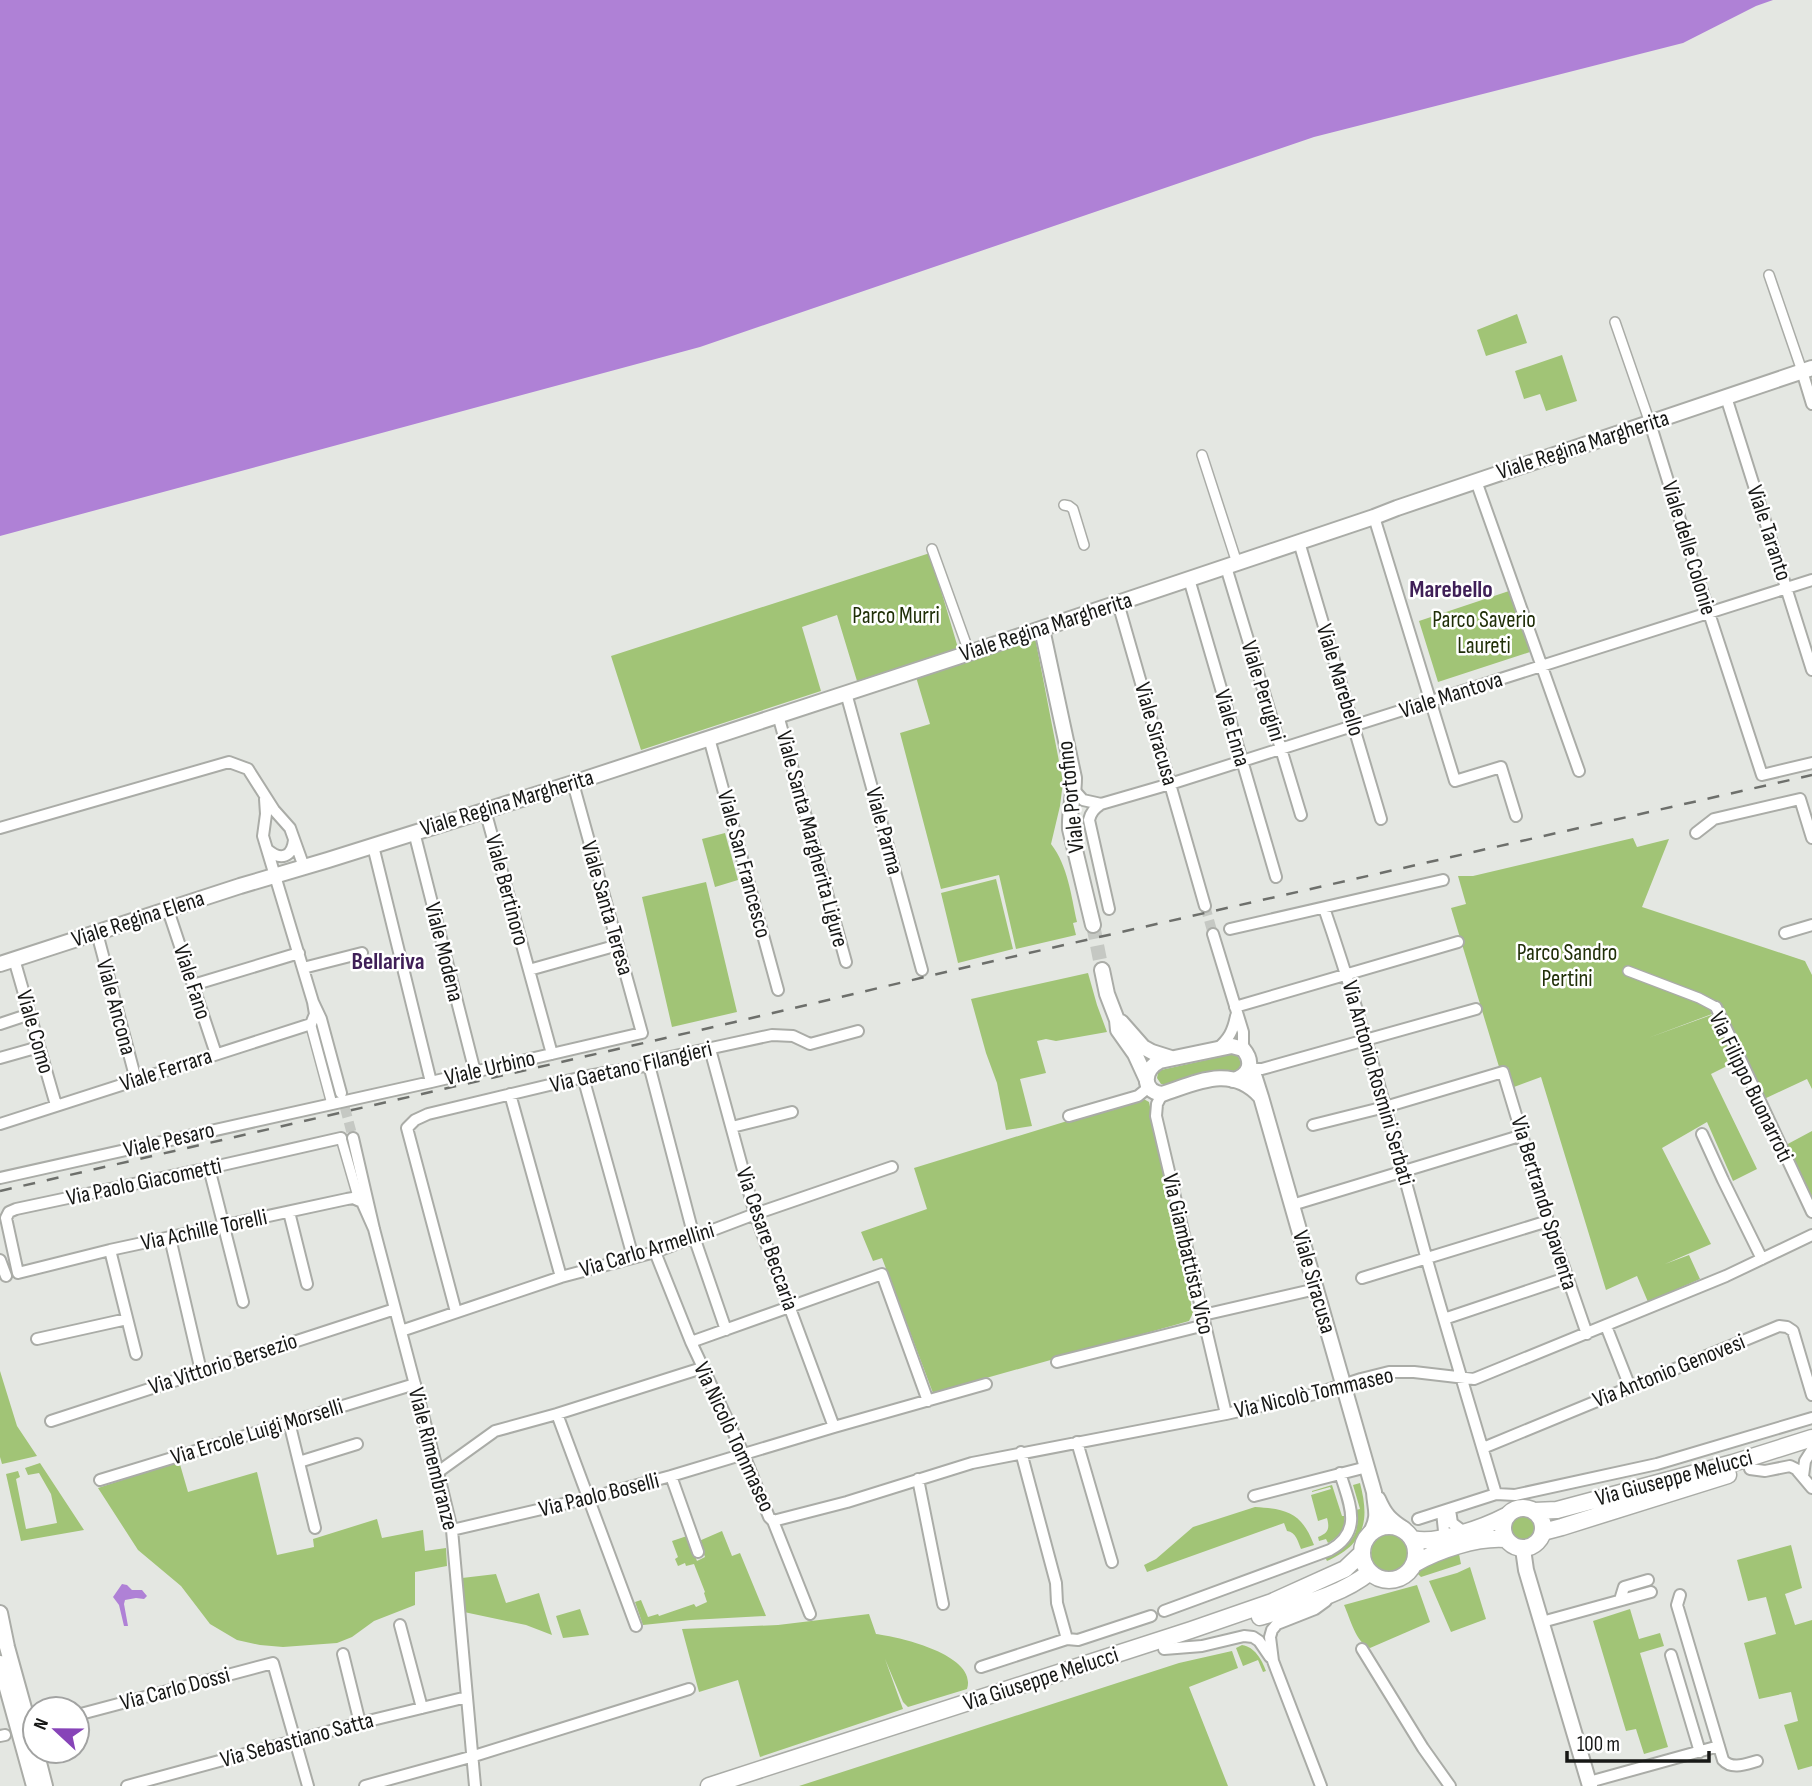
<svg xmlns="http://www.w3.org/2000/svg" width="1812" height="1786" viewBox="0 0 1812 1786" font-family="'Sofia Sans Condensed',sans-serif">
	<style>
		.green { fill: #a1c476 }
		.water { fill: #af81d6 }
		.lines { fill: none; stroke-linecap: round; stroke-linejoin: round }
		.minor-tunnel { stroke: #c5c8c3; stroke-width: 10; stroke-dasharray: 10 5; stroke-linecap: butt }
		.tertiary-tunnel { stroke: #c5c8c3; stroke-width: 14; stroke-dasharray: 14 7; stroke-linecap: butt }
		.pedestrian-casing { stroke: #aaaca7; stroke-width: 12 }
		.minor-casing { stroke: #aaaca7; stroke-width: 14 }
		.tertiary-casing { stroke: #aaaca7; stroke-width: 18 }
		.secondary-casing { stroke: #aaaca7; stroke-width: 19 }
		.pedestrian { stroke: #fff; stroke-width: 9 }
		.minor { stroke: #fff; stroke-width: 10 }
		.tertiary { stroke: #fff; stroke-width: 14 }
		.secondary { stroke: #fff; stroke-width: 16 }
		.rail { stroke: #6d6f6b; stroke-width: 2.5; stroke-dasharray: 12 12; stroke-linecap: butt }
		.labels { text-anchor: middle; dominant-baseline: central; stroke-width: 5; stroke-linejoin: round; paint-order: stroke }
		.street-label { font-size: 23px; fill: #171816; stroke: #fff }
		.park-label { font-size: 23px; fill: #202f08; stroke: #fff }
		.neighbourhood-label { font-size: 24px; font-weight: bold; fill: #3f1f57; stroke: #fff }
	</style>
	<rect width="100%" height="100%" fill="#e4e7e2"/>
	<!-- green -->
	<path class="green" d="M1517,314L1527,343L1486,356L1477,330Z
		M1562,355L1577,401L1546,411L1540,394L1524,399L1515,371Z
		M930,553L958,648L857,681L837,615L802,627L821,691L641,750L611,656Z
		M1509,591L1530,652L1438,682L1419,621Z
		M1035,637L1063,782L1060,806L1051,844C1068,866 1071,895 1077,922L1073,923L1076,935L1016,949L999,875L941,889L900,733L930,724L916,677Z
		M725,833L738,880L715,887L702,839Z
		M1633,838L1637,847L1669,839L1642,907L1805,961L1812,975V1089L1807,1079L1762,1100L1720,1011L1648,1038L1714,1014L1735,1062L1711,1074L1757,1169L1733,1181L1707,1122L1662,1148L1711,1244L1665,1264L1689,1255L1700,1279L1648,1302L1637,1276L1606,1290L1541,1077L1514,1087L1508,1067L1500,1070L1451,908L1466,904L1458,876H1473Z
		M996,879L1013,949L958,963L941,893Z
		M706,882L737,1012L672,1027L642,897Z
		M1088,973L1097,1005L1107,1032L1056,1041L1046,1039L1037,1041L1046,1073L1020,1079L1032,1126L1006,1130L997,1083L986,1053L971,999Z
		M1233,1054L1238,1056L1241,1063L1239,1069L1234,1071L1214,1070L1166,1084H1161L1157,1078L1158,1073L1161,1070Z
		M1142,1098L1149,1102L1193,1313L1189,1321L933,1393L882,1258L873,1261L861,1232L927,1209L914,1168Z
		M1812,1131V1208L1784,1146Z
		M0,1371L17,1426L37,1456L2,1464L0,1457Z
		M179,1461L188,1492L257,1472L277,1555L314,1547L313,1539L377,1519L382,1538L423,1530L425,1551L446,1548L447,1566L415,1572V1605L374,1621L352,1637L337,1643L283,1647L260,1645L237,1640L210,1624L181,1586L138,1550L98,1488Z
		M40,1463L84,1530L21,1541L6,1474L18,1471L20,1477L16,1479L26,1529L57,1523L51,1494L39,1473L28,1475L25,1468Z
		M1360,1483C1370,1521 1365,1544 1327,1561L1325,1557C1347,1548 1362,1537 1356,1510L1360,1509L1353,1485Z
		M1332,1485L1342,1516H1344C1346,1529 1339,1537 1328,1543L1326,1539L1319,1541L1318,1537C1328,1533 1330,1529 1327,1518L1318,1521L1311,1495L1331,1489L1330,1487L1312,1492V1491Z
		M1255,1507C1287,1509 1302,1513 1314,1545L1301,1549C1298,1542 1296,1532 1287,1531L1284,1523L1147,1572L1144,1565L1156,1559L1193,1527Z
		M1508 1528a14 14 0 1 1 28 0a14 14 0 1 1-28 0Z
		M722,1531L732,1556L740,1553L766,1616L691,1620L643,1625L635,1602L641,1600L648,1617L658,1614L659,1616L694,1604L696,1607L707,1602L704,1593L705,1592L694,1564L686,1566L685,1563L678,1566L675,1559L678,1557L672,1541L687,1536L697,1561L705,1557L699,1541Z
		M1371 1553a19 19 0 1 1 38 0a19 19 0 1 1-38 0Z
		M1791,1545L1802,1588L1785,1594L1795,1625L1812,1620V1766L1798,1770L1784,1725L1798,1721L1791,1692L1759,1699L1744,1643L1776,1634L1766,1597L1748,1601L1737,1560Z
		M1459,1554L1461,1564L1421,1577L1417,1573V1571L1441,1559Z
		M1470,1567L1486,1619L1451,1632L1429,1581L1457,1573Z
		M496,1574L506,1603L539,1593L552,1635L526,1625L464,1612L462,1578Z
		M1417,1585L1430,1622L1370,1648C1356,1643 1350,1618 1344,1605Z
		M580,1609L589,1635L563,1638L556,1616Z
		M1630,1609L1639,1639L1660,1633L1664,1646L1640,1653L1668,1747L1644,1754L1636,1729L1626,1731L1593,1621Z
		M869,1614L876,1634C900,1637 978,1655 967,1689L908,1707L903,1702L885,1659L903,1709L760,1757L738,1680L699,1692L682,1629L778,1625Z
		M1242,1645C1255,1647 1262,1660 1266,1671L1263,1672L1258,1660L1243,1666L1236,1648Z
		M1232,1651L1238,1668L1189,1687L1228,1786H799L1179,1663Z"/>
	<!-- water -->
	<path class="water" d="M0,0H1773L1756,6L1683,43L1314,137L700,347L0,536Z
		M122,1584L127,1585L132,1590H142L147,1596L144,1599L136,1598L125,1600L124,1604L128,1626H124L119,1605L113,1597Z"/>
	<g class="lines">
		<!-- minor-tunnel -->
		<path class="minor-tunnel" d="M1205,906L1213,934
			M341,1093L353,1138"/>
		<!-- tertiary-tunnel -->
		<path class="tertiary-tunnel" d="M1093,925L1102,970"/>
		<defs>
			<path id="pedestrian" d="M1769,275L1802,371
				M1615,322L1650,423
				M1202,455L1237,563
				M1064,505L1069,506L1073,509L1084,545
				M932,549L969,652
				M1628,971L1699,998L1716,1007
				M311,1026L332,1104
				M341,1138L359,1200"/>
			<path id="minor" d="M1802,371L1812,404
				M1726,397L1812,670
				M1650,423L1709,613L1762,775L1812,763
				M1476,481L1579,771
				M1374,517L1455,781L1501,767L1516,816
				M1299,542L1381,819
				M1226,567L1301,815
				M1189,579L1276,877
				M1118,603L1205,906
				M846,693L922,970
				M778,715L846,962
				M709,738L778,990
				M1074,790L1083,800L1101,804L1170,784L1812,580
				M265,799L266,814L263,836L313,1002L321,1019L341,1093
				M1101,804C1094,809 1091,812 1089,820L1109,909
				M485,810L552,1054
				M0,828L229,762L248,769L274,810L290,828L304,867
				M414,832L475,1072
				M1696,833L1714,819L1800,799L1812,838
				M373,846L431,1082
				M268,850C281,861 292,857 294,840
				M1324,908C1364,1024 1395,1142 1427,1260C1449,1338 1473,1416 1496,1494
				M168,910L216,1054
				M1230,929L1443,880
				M97,933L136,1080
				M1785,933L1812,925
				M1213,934L1243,1032V1049
				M14,959L56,1105
				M303,968L362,953
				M529,970L618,945
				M193,985L299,953
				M1235,1007L1458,942
				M1716,1007L1812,1212
				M0,1024L30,1014
				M710,1049L755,1214L834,1427
				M1217,1049C1229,1039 1233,1031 1236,1016
				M0,1058L39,1047
				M649,1065L694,1237L726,1330
				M1248,1069H1262L1476,1009
				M583,1077L633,1257
				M510,1094L561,1277
				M1162,1094L1157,1104L1156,1116C1179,1216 1203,1315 1226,1414
				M1069,1116L1138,1096L1149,1087
				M0,1124L311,1024L315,1014L313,1002
				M1313,1125L1385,1107L1503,1072L1548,1221L1587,1334
				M732,1127L792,1112
				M1702,1134L1723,1180L1762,1259
				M341,1138L209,1168L16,1209L9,1212L6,1218L18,1273L110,1250L347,1199L353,1198L362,1202L374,1229
				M353,1138L374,1229L438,1472L452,1530L475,1786
				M209,1168L243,1302
				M0,1178L431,1082L642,1033L573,783
				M1292,1205L1523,1135
				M289,1212L307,1284
				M170,1238L201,1371
				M110,1250L136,1354
				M655,1252L691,1342L744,1455L769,1517L773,1521L810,1614
				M0,1260L6,1276
				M1362,1278L1548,1221
				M456,1312L407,1128L415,1120L428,1114L583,1077L649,1065L661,1059L772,1035L793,1036L810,1044L858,1031
				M1203,1315L1316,1289
				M1444,1319L1566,1278
				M1606,1326L1630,1387
				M401,1331L561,1277L655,1252L755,1214L892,1167
				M37,1339L127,1319
				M691,1342L882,1274L928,1401
				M1057,1362L1205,1325
				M557,1414L636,1626
				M51,1421L395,1309
				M289,1422L315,1528
				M1077,1442L1112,1562
				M1483,1448L1779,1326L1787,1327L1793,1331L1812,1395
				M1021,1452L1056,1583L1057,1603L1067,1639
				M299,1462L357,1444
				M1750,1469L1765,1471L1790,1466L1796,1469L1812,1488
				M438,1472L495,1431L557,1414L702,1368
				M671,1476L698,1552
				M1803,1476L1805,1461L1812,1450
				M918,1479L943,1604
				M100,1480L415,1384
				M1254,1496L1367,1467
				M1450,1510L1452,1523L1464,1532
				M1418,1519L1496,1494L1515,1495L1657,1464L1812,1418
				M773,1521L847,1502L972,1463L1226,1414L1315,1394L1361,1379L1389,1372H1414L1474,1379L1726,1276L1812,1235
				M452,1530L589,1498L671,1476L834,1427L986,1384
				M1441,1539L1444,1531L1442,1512
				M1680,1595L1677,1605L1723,1760C1732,1770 1746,1764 1757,1761
				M1620,1600L1624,1587L1648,1580
				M1164,1611L1330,1550C1364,1531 1349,1503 1340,1473
				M1542,1622L1651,1592
				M400,1625L422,1708
				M1164,1649L1202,1646L1244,1636L1253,1637L1259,1641L1270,1657
				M1362,1649L1423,1748L1450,1786
				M343,1654L360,1723
				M1671,1655L1700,1752
				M981,1667L1067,1639L1078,1640L1151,1616
				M77,1715L273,1663L308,1786
				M0,1736L5,1735
				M1589,1782L1719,1746
				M127,1786L360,1723L467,1697
				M365,1786L474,1756L689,1689
				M1321,1786L1273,1661L1270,1637L1272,1630L1277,1624L1315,1609L1326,1601"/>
			<path id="tertiary" d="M1042,629L1074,778C1074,796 1069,812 1070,829L1093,925
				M0,964L240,886L328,860L573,783L957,657L1374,517L1397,508L1812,368
				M1102,970L1107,994L1117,1020L1118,1030L1135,1054L1146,1078
				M1121,1022L1143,1047L1152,1052L1171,1058
				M1248,1071L1255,1078L1261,1097L1374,1492C1375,1510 1380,1515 1371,1532
				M1233,1080C1250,1076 1254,1062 1243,1049L1232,1046L1160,1061C1143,1069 1141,1091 1162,1094C1196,1083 1231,1064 1260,1096
				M1378,1499C1385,1515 1390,1520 1404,1529
				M1523,1549L1526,1570L1590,1786
				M0,1613L7,1647L35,1748
				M0,1663L34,1786
				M36,1751L45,1786"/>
			<path id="secondary" d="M1503 1528a20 20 0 1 1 40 0a20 20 0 1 1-40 0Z
				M1534,1511L1557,1510L1733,1463L1812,1438
				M1362 1553a27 27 0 1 1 54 0a27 27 0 1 1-54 0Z
				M1543,1532L1562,1527L1728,1475
				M1413,1539C1436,1545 1485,1527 1506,1516
				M1414,1564C1438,1550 1477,1537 1505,1539
				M1260,1617C1297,1605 1339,1597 1370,1572
				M709,1786L1191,1630L1272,1602L1345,1569L1362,1553"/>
		</defs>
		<!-- pedestrian casing -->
		<use href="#pedestrian" class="pedestrian-casing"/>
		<!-- minor casing -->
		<use href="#minor" class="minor-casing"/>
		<!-- tertiary casing -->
		<use href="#tertiary" class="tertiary-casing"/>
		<!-- secondary casing -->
		<use href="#secondary" class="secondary-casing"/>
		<!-- pedestrian -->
		<use href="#pedestrian" class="pedestrian"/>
		<!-- minor -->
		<use href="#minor" class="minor"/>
		<!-- tertiary -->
		<use href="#tertiary" class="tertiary"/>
		<!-- secondary -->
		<use href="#secondary" class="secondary"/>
		<!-- rail -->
		<path class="rail" d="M0,1191L735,1022L963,968L1812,775"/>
	</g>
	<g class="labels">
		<!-- street labels -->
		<g class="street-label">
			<text transform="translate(1583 445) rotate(-18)">Viale Regina Margherita</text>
			<text transform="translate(1769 533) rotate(72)">Viale Taranto</text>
			<text transform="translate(1689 548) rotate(73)">Viale delle Colonie</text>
			<text transform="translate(1046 627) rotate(-18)">Viale Regina Margherita</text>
			<text transform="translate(1340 680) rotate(73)">Viale Marebello</text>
			<text transform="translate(1263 691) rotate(73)">Viale Perugini</text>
			<text transform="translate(1451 695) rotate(-18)">Viale Mantova</text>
			<text transform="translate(1232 728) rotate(74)">Viale Enna</text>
			<text transform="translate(1156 734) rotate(74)">Viale Siracusa</text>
			<text transform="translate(1071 797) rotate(-96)">Viale Portofino</text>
			<text transform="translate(507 803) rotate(-17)">Viale Regina Margherita</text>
			<text transform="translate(884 831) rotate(75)">Viale Parma</text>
			<text transform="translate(812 839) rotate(75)">Viale Santa Margherita Ligure</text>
			<text transform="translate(744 864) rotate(75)">Viale San Francesco</text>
			<text transform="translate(507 890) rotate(75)">Viale Bertinoro</text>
			<text transform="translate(607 908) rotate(74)">Viale Santa Teresa</text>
			<text transform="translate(138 919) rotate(-18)">Viale Regina Elena</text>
			<text transform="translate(444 952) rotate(76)">Viale Modena</text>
			<text transform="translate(192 982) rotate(72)">Viale Fano</text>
			<text transform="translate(116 1007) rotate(75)">Viale Ancona</text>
			<text transform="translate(35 1032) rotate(74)">Viale Como</text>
			<text transform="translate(631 1067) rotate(-13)">Via Gaetano Filangieri</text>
			<text transform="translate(490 1068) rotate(-13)">Viale Urbino</text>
			<text transform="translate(166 1070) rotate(-18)">Viale Ferrara</text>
			<text transform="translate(1378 1083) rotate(74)">Via Antonio Rosmini Serbati</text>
			<text transform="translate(1751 1087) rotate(64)">Via Filippo Buonarroti</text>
			<text transform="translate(169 1140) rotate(-13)">Viale Pesaro</text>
			<text transform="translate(144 1182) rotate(-12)">Via Paolo Giacometti</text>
			<text transform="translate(1544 1203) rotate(73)">Via Bertrando Spaventa</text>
			<text transform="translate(204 1230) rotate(-12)">Via Achille Torelli</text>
			<text transform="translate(767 1239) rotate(71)">Via Cesare Beccaria</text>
			<text transform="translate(647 1250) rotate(-17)">Via Carlo Armellini</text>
			<text transform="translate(1188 1254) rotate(77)">Via Giambattista Vico</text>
			<text transform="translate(1314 1282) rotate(74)">Viale Siracusa</text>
			<text transform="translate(223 1364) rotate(-18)">Via Vittorio Bersezio</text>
			<text transform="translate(1669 1371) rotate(-22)">Via Antonio Genovesi</text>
			<text transform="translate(1314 1393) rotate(-13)">Via Nicolò Tommaseo</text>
			<text transform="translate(257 1432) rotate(-17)">Via Ercole Luigi Morselli</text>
			<text transform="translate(734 1437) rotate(65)">Via Nicolò Tommaseo</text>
			<text transform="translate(433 1459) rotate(76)">Viale Rimembranze</text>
			<text transform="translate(1674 1478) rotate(-15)">Via Giuseppe Melucci</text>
			<text transform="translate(599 1495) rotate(-14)">Via Paolo Boselli</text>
			<text transform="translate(1041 1679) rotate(-18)">Via Giuseppe Melucci</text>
			<text transform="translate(175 1689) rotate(-15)">Via Carlo Dossi</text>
			<text transform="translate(297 1740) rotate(-15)">Via Sebastiano Satta</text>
		</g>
		<!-- park labels -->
		<g class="park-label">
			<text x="896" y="616">Parco Murri</text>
			<text x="1484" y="620">Parco Saverio<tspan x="1484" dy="26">Laureti</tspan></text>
			<text x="1567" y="953">Parco Sandro<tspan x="1567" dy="26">Pertini</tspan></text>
		</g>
		<!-- neighbourhood labels -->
		<g class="neighbourhood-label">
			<text x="1451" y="589">Marebello</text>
			<text x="388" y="961">Bellariva</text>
		</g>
	</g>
	<!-- north arrow -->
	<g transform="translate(56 1730) rotate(292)"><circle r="33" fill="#ffffff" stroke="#a2a3a2" stroke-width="2"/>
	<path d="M0-5L12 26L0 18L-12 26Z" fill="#8744b8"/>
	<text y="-10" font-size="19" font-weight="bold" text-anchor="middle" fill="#171816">N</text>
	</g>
	<!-- scale -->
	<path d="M1567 1751v10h142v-10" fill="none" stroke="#171816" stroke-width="3.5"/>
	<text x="1577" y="1751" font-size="21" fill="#171816" stroke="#ffffff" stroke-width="5" paint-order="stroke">100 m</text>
</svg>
